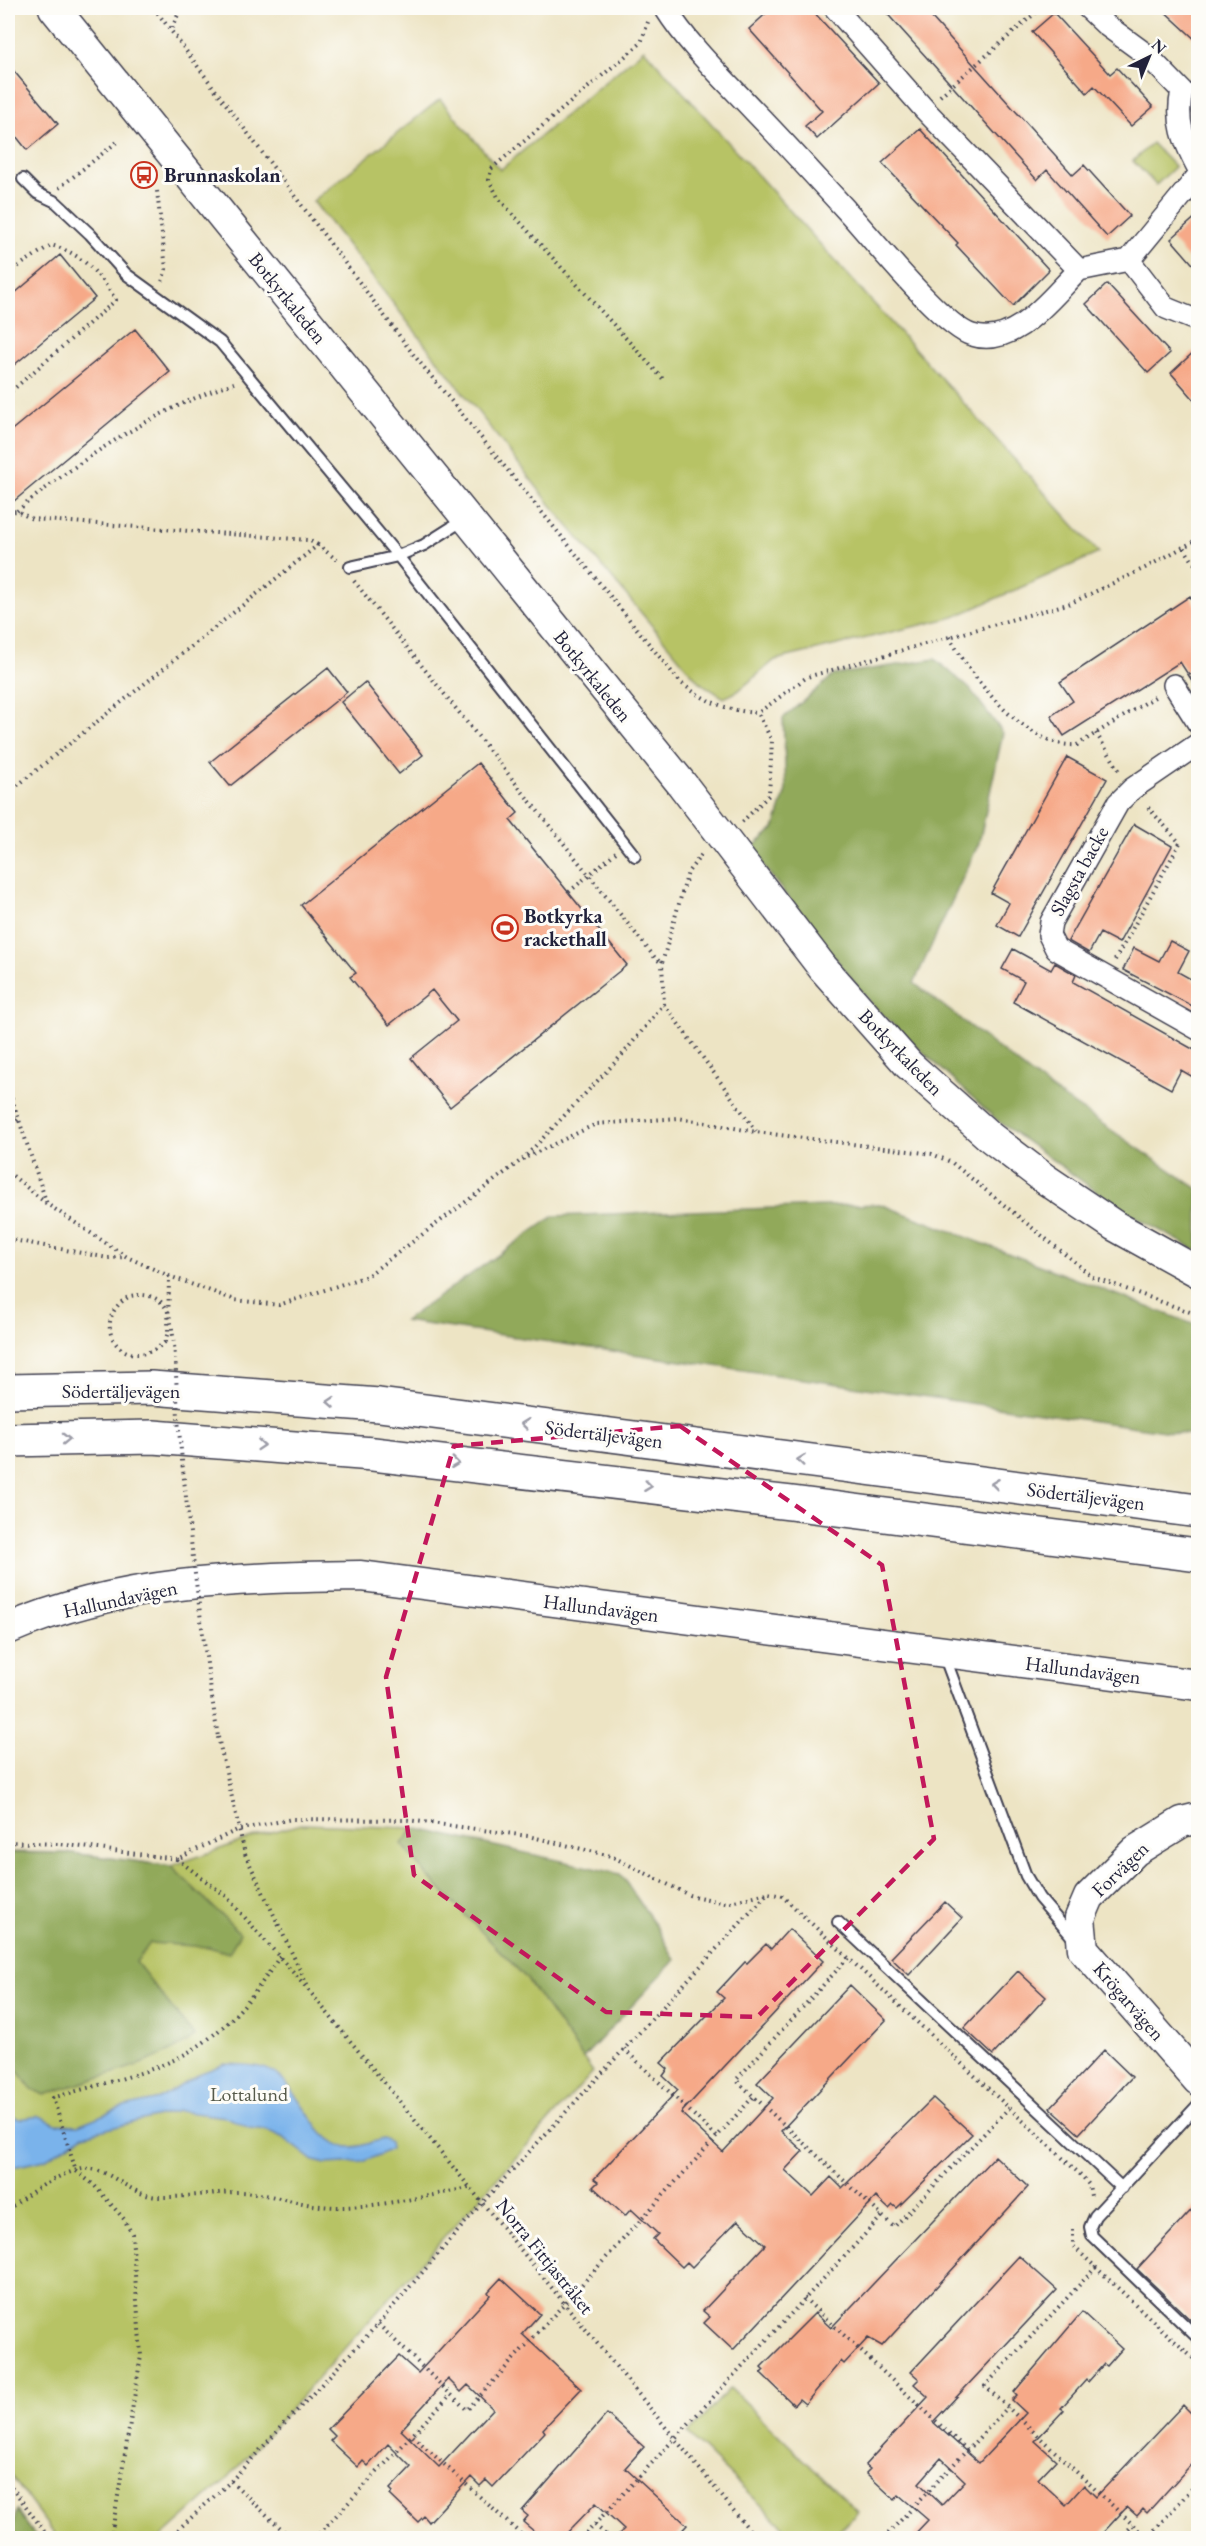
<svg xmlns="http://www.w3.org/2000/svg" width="1206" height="2546" viewBox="0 0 1206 2546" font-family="'EB Garamond',serif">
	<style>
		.green { fill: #b7c365; stroke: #6c7250; stroke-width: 1.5 }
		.forest { fill: #91a95a; stroke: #5a664a; stroke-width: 1.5 }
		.water { fill: #7ab3eb; stroke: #4e6a93; stroke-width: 1.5 }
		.building { fill: #f6a988; fill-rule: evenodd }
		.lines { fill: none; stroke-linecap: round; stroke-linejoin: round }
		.lane-casing { stroke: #403f50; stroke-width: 14 }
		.street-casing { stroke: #403f50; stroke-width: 24 }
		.secondary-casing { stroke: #403f50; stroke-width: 33 }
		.highway-casing { stroke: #403f50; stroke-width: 36 }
		.path { stroke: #403f50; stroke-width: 4; stroke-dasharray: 1.5 4.5; stroke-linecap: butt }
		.lane { stroke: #fff; stroke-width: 10 }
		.street { stroke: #fff; stroke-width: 21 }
		.secondary { stroke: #fff; stroke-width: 30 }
		.highway { stroke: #fff; stroke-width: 33 }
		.path-bridge { stroke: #403f50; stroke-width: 4; stroke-dasharray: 1.5 4.5; stroke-linecap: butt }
		.oneway { stroke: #9c9ca7 }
		.marked { fill: none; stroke: #c2185b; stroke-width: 4.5; stroke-dasharray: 12 8; stroke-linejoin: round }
		.labels { text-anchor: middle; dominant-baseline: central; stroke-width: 6; stroke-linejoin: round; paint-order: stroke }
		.poi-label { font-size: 20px; font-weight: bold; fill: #22223b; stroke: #fdfcf7; text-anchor: start }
		.street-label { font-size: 20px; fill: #22223b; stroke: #fdfcf7 }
		.park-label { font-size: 20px; fill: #565a4a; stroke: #fdfcf7 }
	</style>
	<rect width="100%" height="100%" fill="#fdfcf7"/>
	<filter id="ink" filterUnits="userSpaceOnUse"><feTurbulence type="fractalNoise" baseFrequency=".0167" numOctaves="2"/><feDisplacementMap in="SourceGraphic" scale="12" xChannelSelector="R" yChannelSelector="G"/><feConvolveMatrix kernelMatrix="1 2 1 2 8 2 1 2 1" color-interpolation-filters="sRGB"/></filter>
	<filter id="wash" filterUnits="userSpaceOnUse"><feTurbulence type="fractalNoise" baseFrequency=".008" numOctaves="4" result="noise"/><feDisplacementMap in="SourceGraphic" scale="24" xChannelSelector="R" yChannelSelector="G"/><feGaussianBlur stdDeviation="1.35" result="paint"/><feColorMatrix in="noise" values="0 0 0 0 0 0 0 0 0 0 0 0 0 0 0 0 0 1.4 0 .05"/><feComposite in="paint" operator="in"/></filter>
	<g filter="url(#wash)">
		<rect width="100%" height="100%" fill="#ede4c4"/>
		<!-- green -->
		<path class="green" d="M644,49L1099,553L954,617L775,660L738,691L724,698L699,682L550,504L313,201L440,99L500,170Z
			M1152,143L1175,167L1156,185L1133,161Z
			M302,1824L414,1828L403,1844L426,1874L526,1978L593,2072L227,2479L161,2538H57L8,2472V1852L71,1853L171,1866L260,1835Z
			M730,2388L858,2512L832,2538H795L688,2434Z"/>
		<!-- forest -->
		<path class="forest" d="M935,659L970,689L1003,733L979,843L914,983L1048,1087L1198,1189V1251L1124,1211L998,1121L872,1005L750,849L774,829L786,790L783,718L834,675Z
			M880,1204L1198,1326V1436L404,1321L554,1216Z
			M414,1828L620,1874L655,1924L675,1960L583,2058L526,1978L426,1874L402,1844Z
			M8,1853H71L171,1866L240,1933L229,1953L209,1947L150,1943L136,1962L194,2036C164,2063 85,2080 44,2095L32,2089L8,2059Z
			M17,2511L37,2538H8Z"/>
		<!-- water -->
		<path class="water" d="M225,2064C243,2065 264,2064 279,2076C301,2094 318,2145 348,2147C362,2148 371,2141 384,2139L390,2143L391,2149L363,2162L326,2164L314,2161L284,2138L266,2130L249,2128L227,2117L178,2111L84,2135L45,2160L8,2168V2115L19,2119L40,2116L56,2124L78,2125L120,2108L159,2099L201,2073Z"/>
		<g id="blocks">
			<!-- building -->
			<path class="building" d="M772,8H810L879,83L817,139L805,126L822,111L749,29Z
				M882,8H923L1073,175L1084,165L1130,216L1107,237L1047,170L1037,180Z
				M1161,8H1198V42Z
				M1054,13L1110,74L1117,68L1153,107L1131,126L1094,86L1087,93L1032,32Z
				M8,64L58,124L27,150L8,126Z
				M920,129L1049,270L1013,306L956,245L958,243L882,163Z
				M1198,215V270L1171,239Z
				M60,255L95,298L8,370V299Z
				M1107,284L1170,353L1148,373L1086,304Z
				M135,329L170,372L8,506V433Z
				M1198,348V404L1171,373Z
				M1190,596L1198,609V690L1180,662L1064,736L1051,716L1073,701L1060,682Z
				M328,668L347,692L230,786L210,762Z
				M365,682L423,755L399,774L341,702Z
				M1067,757L1107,779L1018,937L997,925L1009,903L991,893Z
				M478,763L518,813L510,820L627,965L450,1107L411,1058L457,1021L432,990L389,1025L350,977L356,973L301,905Z
				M1134,824L1172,846L1119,943L1100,933L1089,953L1068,941Z
				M1170,941L1189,951L1178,972L1198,983V1009L1123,970L1134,948L1159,961Z
				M1013,949L1051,970L1055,963L1076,975L1073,982L1198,1052V1080L1181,1070L1171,1089L1013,1002L1024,981L1002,969Z
				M945,1902L962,1918L909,1975L891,1958Z
				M789,1929L823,1961L681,2113L723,2152L773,2098L757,2083L850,1985L886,2020L781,2131L803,2151L785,2170L813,2196L831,2177L842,2188L933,2098L972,2134L897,2208L893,2205L889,2209L876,2197L733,2350L704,2323L710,2317L703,2311L765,2245L738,2220L692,2267L687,2262L682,2267L653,2239L658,2234L631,2209L625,2216L593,2187L598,2182L594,2179L678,2090L663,2076L668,2069L661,2063L724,1998L717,1992L745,1962L747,1963L766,1944L771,1949Z
				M1018,1971L1046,1997L993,2055L964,2028Z
				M1104,2050L1132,2077L1079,2134L1050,2108Z
				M995,2156L1028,2187L882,2346L868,2338L844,2364L841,2361L805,2404L799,2399L794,2405L761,2373L764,2370L761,2367L815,2313L831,2328Z
				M1198,2203V2327L1137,2269Z
				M1019,2256L1057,2290L933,2422L979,2463L1026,2413L1012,2400L1017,2395L1014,2392L1082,2312L1122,2349L1107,2366L1104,2364L1088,2382L1086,2380L1061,2408L1064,2410L1035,2441L1056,2460L1038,2479L1066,2505L1084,2485L1096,2497L1183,2405L1198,2420V2457L1147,2513L1143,2509L1137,2516L1127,2507L1098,2538H911L928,2520L899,2495L895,2500L866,2473L870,2469L865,2465L928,2397L914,2384L919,2379L911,2372ZM941,2458L965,2481L942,2505L919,2483Z
				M501,2278L540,2314L522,2334L581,2389L543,2429L545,2432L493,2487L486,2480L480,2486L471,2477L429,2522L424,2516L418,2522L390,2495L393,2492L390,2489L411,2467L388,2444L368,2466L363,2461L358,2467L330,2441L335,2436L328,2429L399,2356L418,2373L490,2295L488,2292ZM448,2379L461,2392L468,2385L493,2409L439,2467L401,2430Z
				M607,2414L644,2447L625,2468L687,2525L675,2538H615L624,2529L596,2503L562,2538H542L523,2522L528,2516L522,2511Z"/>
		</g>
	</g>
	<g filter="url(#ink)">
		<use href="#blocks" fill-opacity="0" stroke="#403f50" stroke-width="1.5"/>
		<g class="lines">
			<defs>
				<path id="lane" d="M23,179L37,193L56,202L90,234L126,274L220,342L398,556L635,856
					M350,567L398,556L424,545L465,519
					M944,1655L1026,1876L1039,1898L1075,1940
					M838,1922L1122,2188
					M1198,2105L1095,2216L1090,2227L1092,2236L1198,2338"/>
				<path id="street" d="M665,8C689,46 723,78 754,111C786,144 816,177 847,211C872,238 942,326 972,335C1015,349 1052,296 1079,270
					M835,8L925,110L1079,270L1129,260L1198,176
					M1088,8L1106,25L1147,55L1182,91C1175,122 1184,141 1198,168
					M1129,260L1166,308L1198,321
					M1174,685L1198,723
					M1198,744L1132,789L1118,803L1051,922L1049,935L1056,949L1198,1029"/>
				<path id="secondary" d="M54,8L681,783L823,968L909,1065L990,1137L1045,1179L1115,1226L1198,1272
					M8,1629C117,1581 244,1577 361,1576L1198,1685
					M1198,1818L1182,1822L1135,1851L1089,1897L1080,1918L1083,1949L1198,2080"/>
				<path id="highway" d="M8,1391L151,1388L379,1405L1198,1511
					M8,1440L153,1437L373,1454L791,1503L1198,1555"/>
			</defs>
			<!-- lane casing -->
			<use href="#lane" class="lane-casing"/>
			<!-- street casing -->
			<use href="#street" class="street-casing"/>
			<!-- secondary casing -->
			<use href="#secondary" class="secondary-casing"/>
			<!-- highway casing -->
			<use href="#highway" class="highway-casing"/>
			<!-- path -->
			<path class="path" d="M154,8L413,354L680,682C704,701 727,711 758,713
				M648,22L641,43L491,169L489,180L499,199L663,379
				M172,28L181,8
				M940,96L1041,8
				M59,188L117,142
				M157,191L166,269L162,282
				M8,273L51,245C83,254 98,273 116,300L8,394
				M17,511C83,457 153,411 234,383
				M8,512L17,511L32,519L308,540L318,545
				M1184,548L1198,569
				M354,581L656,959L662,963
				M950,637C970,677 1027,749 1077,745L1158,695
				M1189,674L1198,668
				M1096,733L1121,773
				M8,793L318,545L337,560
				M742,822L769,795L772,741L758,713L807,677L1071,603L1145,568L1198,539
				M569,892L616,852
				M1115,960L1180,843L1146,805
				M664,1004L756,1131
				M8,1087L47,1204
				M8,1129L20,1117
				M527,1157L596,1124L679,1118L756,1132L932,1154L951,1162L1093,1277L1198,1315
				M8,1172L47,1204L127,1257L169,1276L235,1300L279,1305L367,1276L523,1159L623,1054L664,1004L662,963L688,872L702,854
				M8,1239L108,1258L125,1257
				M165,1342L168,1332L169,1276
				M218,1737L245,1854L308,1987
				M8,1842L59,1844L177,1859L237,1830L292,1819L408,1820L528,1836L611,1856L689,1895L726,1903L767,1893
				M177,1859L226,1896L311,1993L756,2538
				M848,1958L736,2080L894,2227L1009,2108
				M624,2049L717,2137
				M8,2210C25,2195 60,2172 83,2169C110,2166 127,2195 158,2197C185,2198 212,2192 240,2192C268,2193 293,2203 321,2206C364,2211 426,2196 469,2188
				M1073,2229V2246L1198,2363
				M1096,2267L985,2386L1147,2538L1198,2482
				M804,2298L967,2450
				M378,2324L467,2410L754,2096
				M413,2436L525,2538
				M231,2481L291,2538
				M8,2482L49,2538
				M595,2525L610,2538
				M111,2538L141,2356L132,2234L124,2219L94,2185L76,2171L53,2098C97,2084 154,2074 192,2050C230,2027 256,1993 280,1956
				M169,2538L231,2481L378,2324L482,2203L768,1893L782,1896L1083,2177L1089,2185L1091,2196
				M315,2538L451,2394
				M582,2538L882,2216
				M884,2538L1008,2407
				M1120,2538L1133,2525"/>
			<!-- lane -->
			<use href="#lane" class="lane"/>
			<!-- street -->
			<use href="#street" class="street"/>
			<!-- secondary -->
			<use href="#secondary" class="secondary"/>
			<!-- highway -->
			<use href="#highway" class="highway"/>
			<!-- path-bridge -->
			<path class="path-bridge" d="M165,1342C123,1379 85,1321 130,1296C145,1293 161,1296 168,1312C177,1336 176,1401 179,1430C189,1533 202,1635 218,1737"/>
		</g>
		<!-- one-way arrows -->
		<defs><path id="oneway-chevron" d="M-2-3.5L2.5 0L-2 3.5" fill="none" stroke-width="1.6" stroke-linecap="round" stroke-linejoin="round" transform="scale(1.5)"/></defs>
		<g class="oneway">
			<use href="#oneway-chevron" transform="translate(331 1402) rotate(-176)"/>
			<use href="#oneway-chevron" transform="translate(525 1424) rotate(-173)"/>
			<use href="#oneway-chevron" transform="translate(66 1439) rotate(-1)"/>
			<use href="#oneway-chevron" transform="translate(261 1445) rotate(4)"/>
			<use href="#oneway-chevron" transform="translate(801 1460) rotate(-173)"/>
			<use href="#oneway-chevron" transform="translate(455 1463) rotate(7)"/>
			<use href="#oneway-chevron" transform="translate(995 1484) rotate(-173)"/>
			<use href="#oneway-chevron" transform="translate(648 1486) rotate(7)"/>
		</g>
	</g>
	<!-- marked area -->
	<path class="marked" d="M680,1426L882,1565L934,1839L757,2017L606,2012L414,1875L386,1677L454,1446Z"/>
	<!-- icons -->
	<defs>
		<symbol id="bus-ring" viewBox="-11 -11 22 22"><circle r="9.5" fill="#fdfcf7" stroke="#c8321e" stroke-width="1.5"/><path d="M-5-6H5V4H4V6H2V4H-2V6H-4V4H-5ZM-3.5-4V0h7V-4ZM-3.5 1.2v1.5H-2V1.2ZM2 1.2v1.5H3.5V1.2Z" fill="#c8321e"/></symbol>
		<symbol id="stadium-ring" viewBox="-11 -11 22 22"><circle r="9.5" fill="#fdfcf7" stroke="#c8321e" stroke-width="1.5"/><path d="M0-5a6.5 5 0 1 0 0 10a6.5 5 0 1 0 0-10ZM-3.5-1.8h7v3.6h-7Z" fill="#c8321e"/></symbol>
	</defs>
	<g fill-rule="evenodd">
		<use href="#bus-ring" x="129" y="160" width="30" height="30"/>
		<use href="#stadium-ring" x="490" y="913" width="30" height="30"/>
	</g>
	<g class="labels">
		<!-- poi labels -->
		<g class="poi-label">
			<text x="164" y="175">Brunnaskolan</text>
			<text x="524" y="916">Botkyrka<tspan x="524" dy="23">rackethall</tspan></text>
		</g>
		<!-- street labels -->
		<g class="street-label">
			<text transform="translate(288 298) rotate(51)">Botkyrkaleden</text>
			<text transform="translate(593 676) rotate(51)">Botkyrkaleden</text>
			<text transform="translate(1079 871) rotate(-61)">Slagsta backe</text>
			<text transform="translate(901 1052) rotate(46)">Botkyrkaleden</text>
			<text x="121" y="1391">Södertäljevägen</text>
			<text transform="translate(604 1434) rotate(7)">Södertäljevägen</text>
			<text transform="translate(1086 1496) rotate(7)">Södertäljevägen</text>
			<text transform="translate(120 1599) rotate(-12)">Hallundavägen</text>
			<text transform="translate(601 1608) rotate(7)">Hallundavägen</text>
			<text transform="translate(1083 1670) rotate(7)">Hallundavägen</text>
			<text transform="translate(1120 1869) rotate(-44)">Forvägen</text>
			<text transform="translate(1129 2001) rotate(49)">Krögarvägen</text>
			<text transform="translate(545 2256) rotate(51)">Norra Fittjastråket</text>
		</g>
		<!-- park labels -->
		<g class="park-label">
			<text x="249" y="2094">Lottalund</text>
		</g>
	</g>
	<!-- margin -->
	<rect width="1206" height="2546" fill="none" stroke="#fdfcf7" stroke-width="30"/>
	<!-- north arrow -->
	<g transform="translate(1149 57) rotate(43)" stroke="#fdfcf7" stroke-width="4.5" paint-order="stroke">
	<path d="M0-4.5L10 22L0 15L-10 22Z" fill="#22223b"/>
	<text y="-9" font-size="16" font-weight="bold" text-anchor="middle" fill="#22223b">N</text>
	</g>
</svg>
